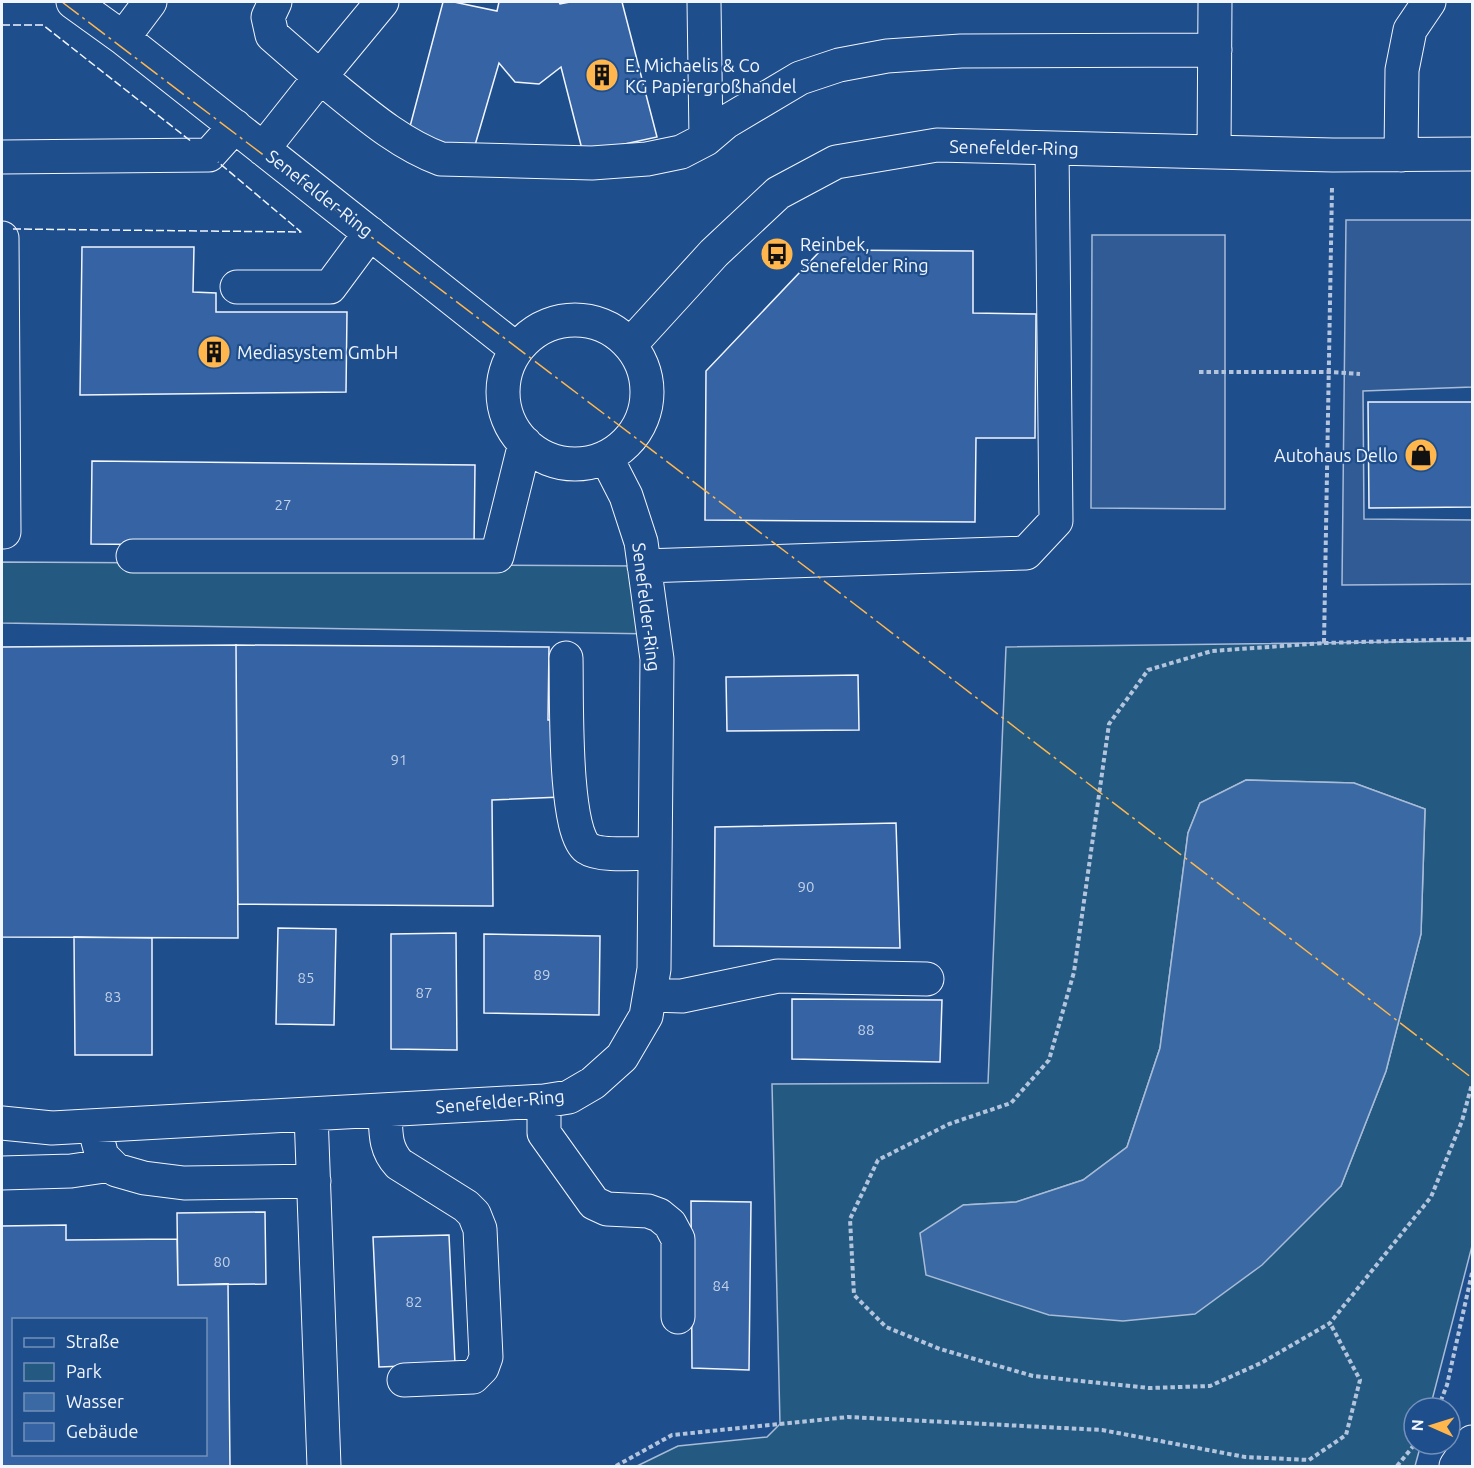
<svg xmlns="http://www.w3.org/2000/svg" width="1474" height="1468" viewBox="0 0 1474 1468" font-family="Ubuntu,sans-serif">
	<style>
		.green { fill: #245a82; stroke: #a8bbd7; stroke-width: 1.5; fill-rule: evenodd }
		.parking { fill: #305b95; stroke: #a8bbd7; stroke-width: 1.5 }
		.water { fill: #3b69a3; stroke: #a8bbd7; stroke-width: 1.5 }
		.building { fill: #3563a3; stroke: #f2f6ff; stroke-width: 1.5; fill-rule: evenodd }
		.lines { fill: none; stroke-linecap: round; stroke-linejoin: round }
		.minor-casing { stroke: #f2f6ff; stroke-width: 35 }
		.major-casing { stroke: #f2f6ff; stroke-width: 35 }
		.path { stroke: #b3c4dc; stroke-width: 4; stroke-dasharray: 4.5 3; stroke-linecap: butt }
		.minor { stroke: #1f4e8c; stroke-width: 33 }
		.major { stroke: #1f4e8c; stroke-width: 33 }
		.fence { stroke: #f2f6ff; stroke-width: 1.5; stroke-dasharray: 8 3; stroke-linecap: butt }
		.power { stroke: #ffb74d; stroke-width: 1.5; stroke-dasharray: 21 4.5 3 4.5; stroke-linecap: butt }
		.labels { text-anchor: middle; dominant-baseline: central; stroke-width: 4.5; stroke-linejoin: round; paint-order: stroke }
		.number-label { font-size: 15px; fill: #c3d1e8 }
		.poi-label { font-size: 18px; fill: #f2f6ff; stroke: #1f4e8c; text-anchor: start }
		.street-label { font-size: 18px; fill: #f2f6ff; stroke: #1f4e8c }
	</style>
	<rect width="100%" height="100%" fill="#1f4e8c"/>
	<!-- green -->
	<path class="green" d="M2,562L644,566L654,634L2,623Z
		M1472,641V1246L1430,1408H1414V1444H1421L1415,1466H637L678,1446L767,1437L780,1424L772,1084L988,1083L1006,647ZM1246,780L1354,783L1425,809L1421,934L1386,1071L1341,1186L963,1205L1016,1202L1083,1180L1127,1147L1160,1048L1188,833L1200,803Z"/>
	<!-- parking -->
	<path class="parking" d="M1346,220H1472V387L1363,391L1364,519L1472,520V584L1342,585Z
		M1092,235H1225V509L1091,508Z"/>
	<!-- water -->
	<path class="water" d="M1246,780L1354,783L1425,809L1421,934L1386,1071L1341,1186L1262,1265L1195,1314L1123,1321L1049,1315L926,1275L920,1233L963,1205L1016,1202L1083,1180L1127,1147L1160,1048L1188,833L1200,803Z"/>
	<!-- building -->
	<path class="building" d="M443,2H454L497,11L499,2H559L560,4L570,2H622L657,137L583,153L561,67L539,84L515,82L499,63L473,152L408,134Z
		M82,247H194L193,292L216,293V312H347L346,392L80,395Z
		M821,250L973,251V313L1036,314L1035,438H976L975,522L705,520L706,371Z
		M1368,402H1472V507L1369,508Z
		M92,461L475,465L474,548L91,544Z
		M236,645L238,938L2,937V647Z
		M236,645L549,647L548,720H560L561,797L492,800L493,906L238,904Z
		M858,675L859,730L727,731L726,677Z
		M896,823L900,948L714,946L715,827Z
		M278,928L336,929L334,1025L276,1024Z
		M456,933L457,1050L391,1049V934Z
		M484,934L600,936L599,1015L484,1013Z
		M74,937L152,938V1055H75Z
		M792,999L942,1000L940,1062L792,1059Z
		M691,1201L751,1202L749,1370L692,1368Z
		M265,1212L266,1284L178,1285L177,1213Z
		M66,1225V1240L177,1239L178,1285L228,1284L230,1466H2V1226ZM14,1320H206V1454H14Z
		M449,1235L455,1364L379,1367L373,1237Z"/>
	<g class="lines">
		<defs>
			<path id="minor" d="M73,2L123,38L516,349
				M382,2L320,77C358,107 395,142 441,159L592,163L647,159L681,152L706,139L726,122L800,78L839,65L887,56L961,51L1215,50
				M704,2L706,139
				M123,38L150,2
				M263,149L320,77L272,35L268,17L275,2
				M1214,152L1215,2
				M1401,155L1402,70L1410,30L1429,2
				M2,157L209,155L235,126
				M2,238L4,532H2
				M237,287H330L370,233
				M503 392a72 72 0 1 1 144 0a72 72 0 1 1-144 0Z
				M630,345L714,253L778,193L836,162L937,145L1333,155L1472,154
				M133,556H497L525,443
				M644,566L1026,553L1056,521L1052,148
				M566,658C567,691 563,831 587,848C600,857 638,853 655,853
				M651,995L682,996L778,976L927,979
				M544,1101V1133L594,1203L607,1209L648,1211L659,1215L670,1224L678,1239V1317
				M385,1110C386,1131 384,1148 399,1164L466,1206L474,1214L480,1229L486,1357L482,1368L473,1377L404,1380
				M311,1114L324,1466
				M2,1123L52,1128L544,1101L569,1097L593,1083L622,1057L646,1016L654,969L657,659L641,542L626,496L606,457
				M94,1126L102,1156L116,1170L144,1178L184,1183L314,1181
				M2,1173L71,1171L111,1165"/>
			<path id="major" d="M1456,1466L1472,1442"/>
		</defs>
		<!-- minor casing -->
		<use href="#minor" class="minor-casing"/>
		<!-- major casing -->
		<use href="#major" class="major-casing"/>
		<!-- path -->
		<path class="path" d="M1332,188L1324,643L1212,651L1148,670L1109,724L1074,972L1049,1060L1011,1103L949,1124L878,1160L850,1219L854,1295L886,1327L940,1349L1033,1376L1149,1388L1210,1386L1261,1363L1330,1323L1431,1197L1462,1121L1472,1084
			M1199,372H1329L1360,374
			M1324,643L1472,639
			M1438,1408L1447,1385L1472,1273
			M616,1466L672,1435L848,1417L1102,1430L1245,1457L1309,1460L1346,1435L1360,1380L1330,1323
			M1397,1466L1415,1444"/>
		<!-- minor -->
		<use href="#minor" class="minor"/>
		<!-- major -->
		<use href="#major" class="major"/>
		<!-- fence -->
		<path class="fence" d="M2,25H43L192,142
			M13,229L301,232L218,162"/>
		<!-- power -->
		<path class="power" d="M62,2L853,603L1472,1078"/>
	</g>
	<!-- icons -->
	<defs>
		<symbol id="building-disc" viewBox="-11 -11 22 22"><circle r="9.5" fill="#ffb74d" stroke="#1f4e8c"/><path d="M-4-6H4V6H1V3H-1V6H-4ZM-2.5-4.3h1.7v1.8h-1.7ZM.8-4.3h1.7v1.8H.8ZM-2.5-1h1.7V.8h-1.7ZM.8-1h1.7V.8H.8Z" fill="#111"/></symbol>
		<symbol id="bus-disc" viewBox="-11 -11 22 22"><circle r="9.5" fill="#ffb74d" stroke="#1f4e8c"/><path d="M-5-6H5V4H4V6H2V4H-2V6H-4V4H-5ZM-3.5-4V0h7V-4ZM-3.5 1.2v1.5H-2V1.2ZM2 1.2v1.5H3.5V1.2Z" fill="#111"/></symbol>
		<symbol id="shop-disc" viewBox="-11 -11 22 22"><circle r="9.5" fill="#ffb74d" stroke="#1f4e8c"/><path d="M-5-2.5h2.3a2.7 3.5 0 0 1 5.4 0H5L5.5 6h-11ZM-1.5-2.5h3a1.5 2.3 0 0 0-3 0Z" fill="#111"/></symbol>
	</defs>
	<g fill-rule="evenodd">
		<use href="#building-disc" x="583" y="56" width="38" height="38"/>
		<use href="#bus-disc" x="758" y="235" width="38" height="38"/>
		<use href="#building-disc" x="195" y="333" width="38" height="38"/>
		<use href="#shop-disc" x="1402" y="436" width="38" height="38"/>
	</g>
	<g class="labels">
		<!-- number labels -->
		<g class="number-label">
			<text x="283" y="504">27</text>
			<text x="399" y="759">91</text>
			<text x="806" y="886">90</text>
			<text x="542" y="974">89</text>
			<text x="306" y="977">85</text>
			<text x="424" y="992">87</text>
			<text x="113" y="996">83</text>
			<text x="866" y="1029">88</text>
			<text x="222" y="1261">80</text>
			<text x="721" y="1285">84</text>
			<text x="414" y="1301">82</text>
		</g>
		<!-- poi labels -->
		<g class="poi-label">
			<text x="625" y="65">E. Michaelis &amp; Co<tspan x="625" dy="21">KG Papiergroßhandel</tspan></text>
			<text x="800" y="244">Reinbek,<tspan x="800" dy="21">Senefelder Ring</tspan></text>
			<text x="237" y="352">Mediasystem GmbH</text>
			<text x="1398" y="455" text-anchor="end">Autohaus Dello</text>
		</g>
		<!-- street labels -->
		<g class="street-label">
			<text transform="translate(1014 147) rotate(1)">Senefelder-Ring</text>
			<text transform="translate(320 193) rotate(38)">Senefelder-Ring</text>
			<text transform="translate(647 607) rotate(83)">Senefelder-Ring</text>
			<text transform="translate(500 1101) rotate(-5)">Senefelder-Ring</text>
		</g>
	</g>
	<!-- border -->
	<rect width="1474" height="1468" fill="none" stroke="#f2f6ff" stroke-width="6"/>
	<!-- legend -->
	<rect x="12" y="1318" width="195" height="138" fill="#1f4e8c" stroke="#7391ba" stroke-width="1.5"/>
	<rect x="24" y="1338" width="30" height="9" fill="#1f4e8c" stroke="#7391ba" stroke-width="1.5"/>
	<text x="66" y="1348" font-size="18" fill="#f2f6ff">Straße</text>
	<rect x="24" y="1363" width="30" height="18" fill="#245a82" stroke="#7391ba" stroke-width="1.5"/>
	<text x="66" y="1378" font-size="18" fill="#f2f6ff">Park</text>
	<rect x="24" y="1393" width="30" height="18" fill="#3b69a3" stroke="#7391ba" stroke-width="1.5"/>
	<text x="66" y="1408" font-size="18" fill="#f2f6ff">Wasser</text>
	<rect x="24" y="1423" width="30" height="18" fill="#3563a3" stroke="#7391ba" stroke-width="1.5"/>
	<text x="66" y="1438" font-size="18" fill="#f2f6ff">Gebäude</text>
	<!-- north arrow -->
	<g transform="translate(1432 1426) rotate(273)"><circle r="28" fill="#1f4e8c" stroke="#7391ba" stroke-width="1.5"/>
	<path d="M0-4.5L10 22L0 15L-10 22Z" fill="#ffb74d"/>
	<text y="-9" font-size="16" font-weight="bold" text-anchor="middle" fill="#f2f6ff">N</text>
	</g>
</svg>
